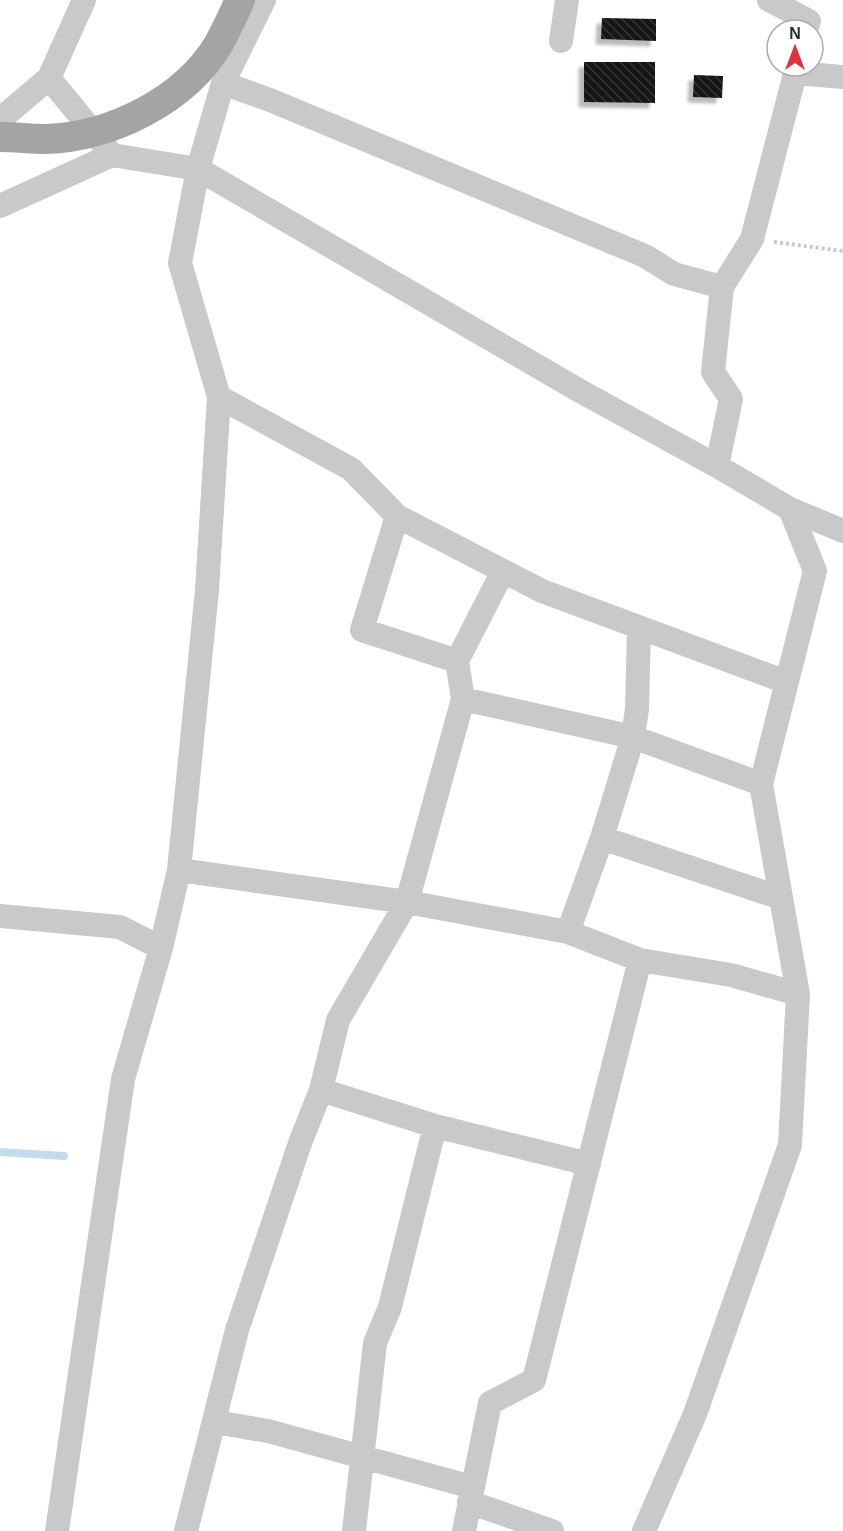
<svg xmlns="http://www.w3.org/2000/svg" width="843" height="1531" viewBox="0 0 843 1531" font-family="Helvetica,sans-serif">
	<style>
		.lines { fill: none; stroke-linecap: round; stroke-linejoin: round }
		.stream { stroke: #c6dbe9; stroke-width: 8 }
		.building { fill: url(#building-back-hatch); filter: url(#shadow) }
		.path { stroke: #c9c9c9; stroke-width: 4; stroke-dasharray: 3 3; stroke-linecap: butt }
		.minor { stroke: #c9c9c9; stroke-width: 24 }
		.major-bridge { stroke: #a4a4a4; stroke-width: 30 }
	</style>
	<defs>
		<pattern id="building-back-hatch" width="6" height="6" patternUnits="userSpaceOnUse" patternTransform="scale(1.5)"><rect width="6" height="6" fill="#131313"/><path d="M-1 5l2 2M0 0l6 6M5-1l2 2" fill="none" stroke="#363636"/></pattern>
		<filter id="shadow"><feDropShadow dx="-5.5" dy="5.5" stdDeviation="1.5" flood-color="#0004"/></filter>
	</defs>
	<rect width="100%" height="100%" fill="#fff"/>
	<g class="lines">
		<!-- stream -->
		<path class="stream" d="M0,1152L64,1156"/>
	</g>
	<!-- building -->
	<path class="building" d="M602,18L656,19V41L601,39Z
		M584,62H655V103L584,102Z
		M694,75L723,76L722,98L693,97Z"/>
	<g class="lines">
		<!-- path -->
		<path class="path" d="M774,242L843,251"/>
		<!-- minor -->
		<path class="minor" d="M84,0L49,78L112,155L198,169L580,391L717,466L790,509L815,571L761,784L798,994L790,1145L695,1414L644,1531
			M769,0L809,21L806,30
			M561,41L567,0
			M795,73L843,77
			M223,83L270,100L645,256L674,274L722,287
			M0,136L3,117L49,78
			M0,206L112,155
			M219,397L351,469L397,516L542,591L786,682
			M717,466L731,399L713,372L722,287L752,239L797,66
			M790,509L843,531
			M457,661L503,571
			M463,699L633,737L761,784
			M602,838L781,898
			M179,870L407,902L568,932L640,960L731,975L798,994
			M0,916L120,927L161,948
			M568,932L602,838L633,737L637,709L639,628
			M321,1090L435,1126L589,1164
			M215,1422L268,1431L472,1487
			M469,1502L552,1531
			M57,1531L123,1079L161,948L179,870L207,590L219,397L180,263L198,169L223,83L264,0
			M186,1531L237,1330L300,1143L321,1090L338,1020L407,902L463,699L457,661L362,630L397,516
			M354,1531L375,1343L390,1307L435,1126
			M464,1531L490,1403L534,1380L640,960"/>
		<!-- major-bridge -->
		<path class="major-bridge" d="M0,137C15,137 31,139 46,139C110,137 184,101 218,45C226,31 233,15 240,0"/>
	</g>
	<!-- north arrow -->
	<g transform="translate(795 48)"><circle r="28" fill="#ffffff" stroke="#ababab" stroke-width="1.5"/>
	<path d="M0-4.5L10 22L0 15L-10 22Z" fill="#dd333e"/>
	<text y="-9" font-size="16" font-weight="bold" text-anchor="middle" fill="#2c2c2c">N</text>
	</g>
</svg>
